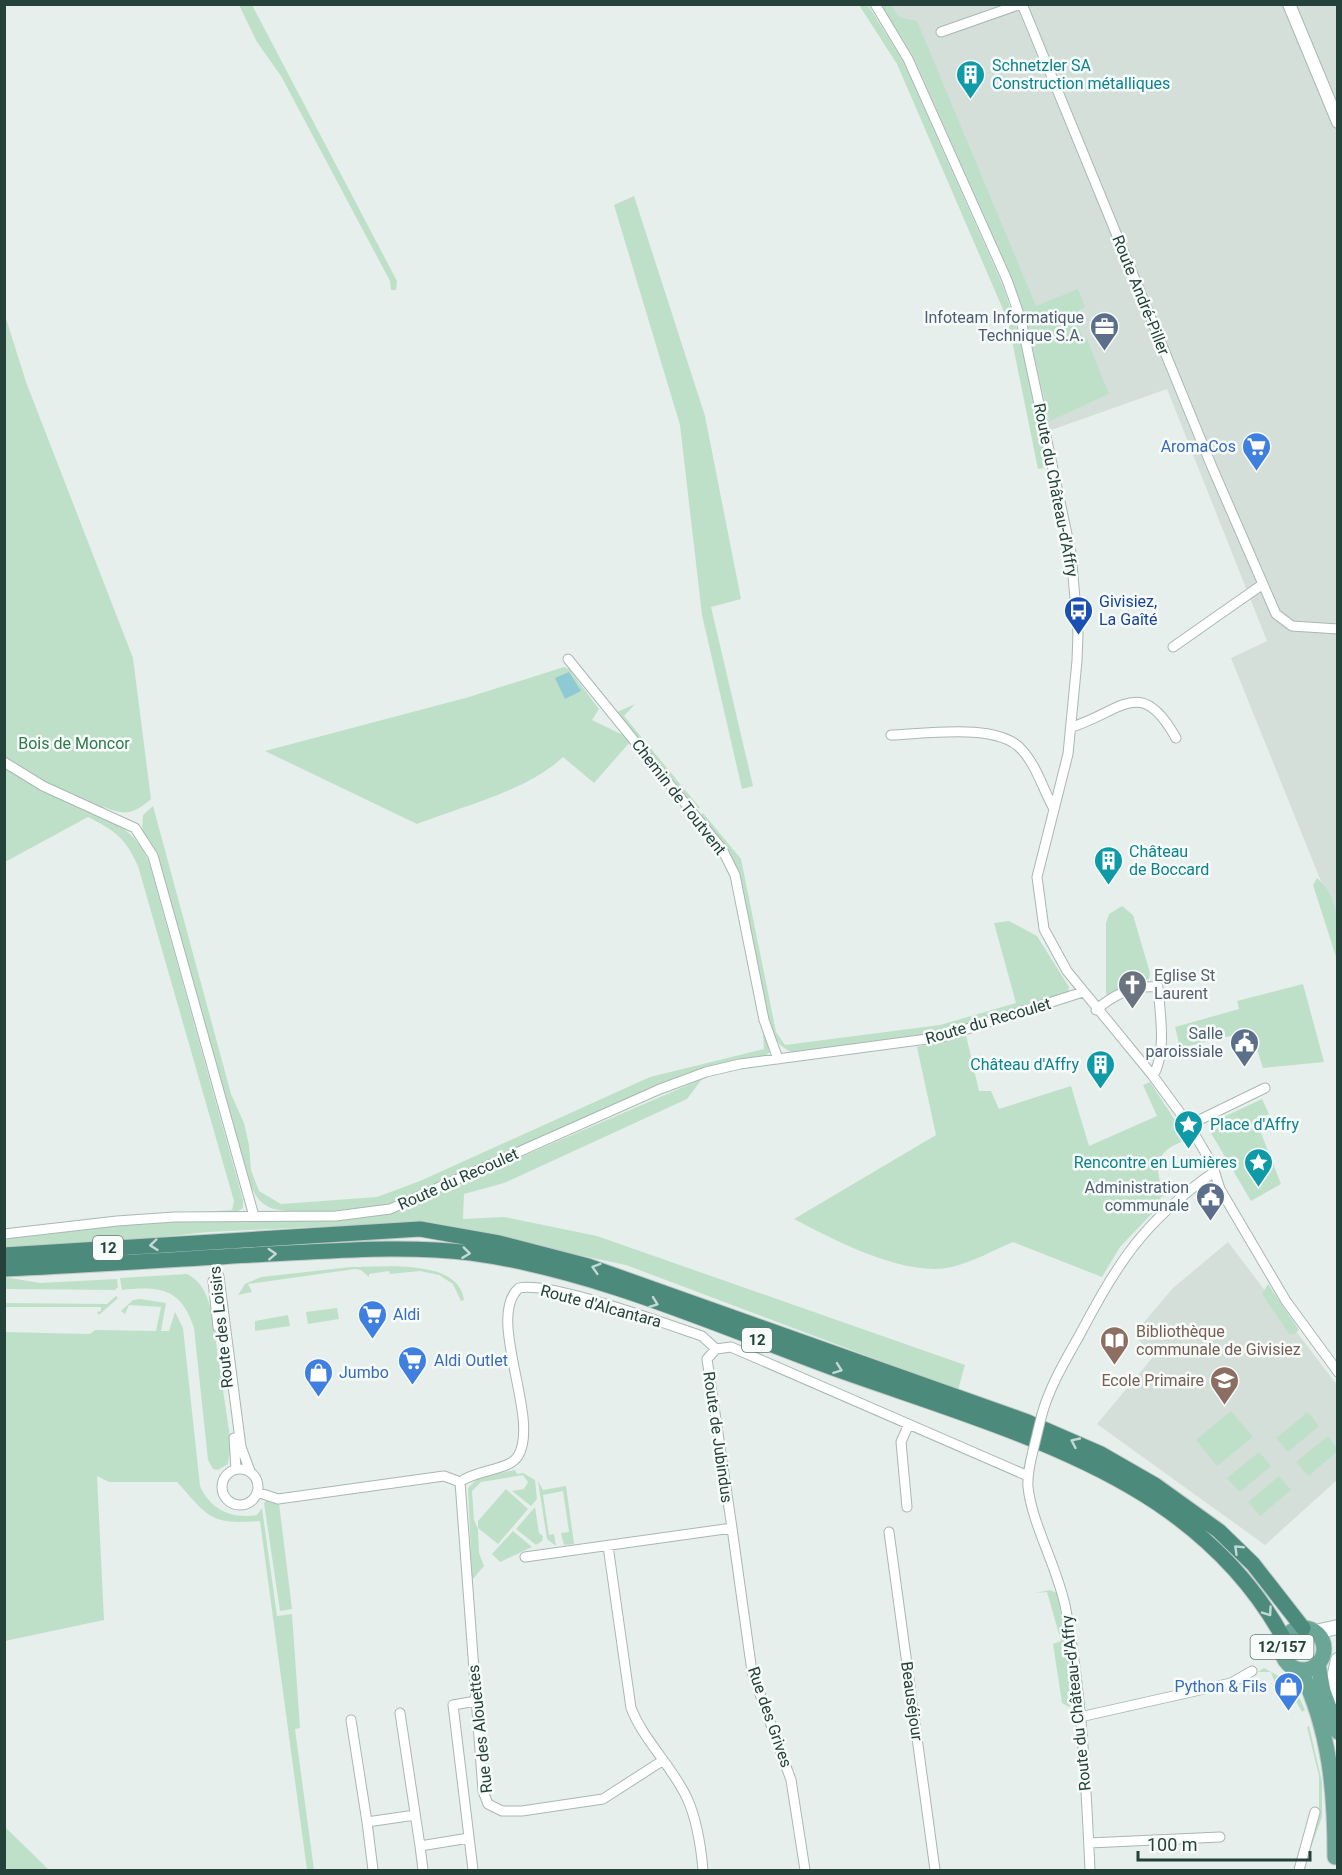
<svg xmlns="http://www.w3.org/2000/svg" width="1342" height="1875" viewBox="0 0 1342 1875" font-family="Roboto,sans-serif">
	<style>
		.built { fill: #d4dfda }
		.green { fill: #bfe0c8 }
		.water { fill: #8ec9d4 }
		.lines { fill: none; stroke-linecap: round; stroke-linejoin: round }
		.minor-casing { stroke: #a8b8b2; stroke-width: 11 }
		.tertiary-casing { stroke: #a8b8b2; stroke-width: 14 }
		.secondary-casing { stroke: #a4bbb3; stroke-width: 16 }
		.primary-casing { stroke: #c2cac8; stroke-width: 17 }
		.trunk-casing { stroke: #c2cac8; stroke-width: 17 }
		.minor { stroke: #fff; stroke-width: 9 }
		.tertiary { stroke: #fff; stroke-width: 12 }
		.secondary { stroke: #fff; stroke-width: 14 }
		.primary { stroke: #6aa596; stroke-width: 15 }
		.trunk { stroke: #4c8a7c; stroke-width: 15 }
		.minor-bridge-casing { stroke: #a8b8b2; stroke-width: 11; stroke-linecap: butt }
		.minor-bridge { stroke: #fff; stroke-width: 9 }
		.oneway { stroke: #c4d9d4 }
		.labels { text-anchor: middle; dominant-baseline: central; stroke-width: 5; stroke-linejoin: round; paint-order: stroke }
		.shield { fill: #f7fbf9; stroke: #637a73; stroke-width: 1.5 }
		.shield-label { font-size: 15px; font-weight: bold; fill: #24423a }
		.culture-label { font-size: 16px; fill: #0d838f; stroke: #f7fbf9; text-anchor: start }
		.street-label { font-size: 16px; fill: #24423a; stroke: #f7fbf9 }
		.service-label { font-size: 16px; fill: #4e5e75; stroke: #f7fbf9; text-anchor: end }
		.shop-label { font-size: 16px; fill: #366cbe; stroke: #f7fbf9; text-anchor: start }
		.transit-label { font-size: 16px; fill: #164399; stroke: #f7fbf9; text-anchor: start }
		.park-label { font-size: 16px; fill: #2d7a4b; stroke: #f7fbf9 }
		.worship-label { font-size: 16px; fill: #5b616d; stroke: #f7fbf9; text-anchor: start }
		.education-label { font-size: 16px; fill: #785e54; stroke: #f7fbf9; text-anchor: start }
	</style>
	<rect width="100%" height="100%" fill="#e6efeb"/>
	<!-- built -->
	<path class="built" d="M882,5H1337V921L1231,658L1267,641L1167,389L1043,433L1026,317Z
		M1228,1242L1337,1385V1480L1265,1545L1097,1424L1153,1357L1134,1334L1173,1288Z"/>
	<!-- green -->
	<path class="green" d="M239,5H252L397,281L396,290H391L390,281L281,76L257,42Z
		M859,5H868L903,61L1003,286L1022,345L1049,467L1038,469L1008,321L897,64Z
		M881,5H891L899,17L917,21L1036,306L1078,289L1085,307L1073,313L1083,338L1086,337L1109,394L1050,421L1025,317L1012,278L913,55Z
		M634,196L705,416L741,599L711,607L753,786L742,789L702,615L680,425L614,205Z
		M4,312L26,382L133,658L151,799C134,814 125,816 104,807L100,814C125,828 137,836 149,862L243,1200V1208L233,1214H173L232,1210L234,1201L138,866C125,837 115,831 88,817L5,862Z
		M564,667L569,669L599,709L592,720L625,736L630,742L594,783L563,757C527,791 463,806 417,824L265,751L469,697Z
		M635,704L624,716L700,808H693L615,713Z
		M153,806L231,1094L244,1123L249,1145L251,1170L259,1191L281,1204L377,1197L420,1181L650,1077L764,1049L762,1019L770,1052L765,1056L705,1068L656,1086L423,1192C411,1196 399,1201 387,1204C364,1209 286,1218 267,1206C258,1201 254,1193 250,1184L156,855L142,830L143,815Z
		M703,813L741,859L776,1032L785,1045L940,1025L1016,1003L994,923L1009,921L1037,936L1069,987L1068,992L956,1028L917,1037L792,1052C776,1046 773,1034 767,1019L738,875L700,817Z
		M1317,878C1342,901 1338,929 1337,960L1313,885Z
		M1122,906L1133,915L1150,973L1149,979L1110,996L1106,994V923L1109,914Z
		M1303,984L1324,1062L1263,1068L1251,1031L1180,1048L1175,1027L1239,1009L1237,1001Z
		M966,1035L979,1091H991L999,1109L1071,1086L1089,1146L1157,1116L1143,1085L1150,1082L1188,1140C1167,1146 1153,1156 1160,1181L1157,1184L1165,1194L1160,1198L1163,1202L1120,1247L1102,1277L1013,1242C994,1250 973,1262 952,1267C906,1278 834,1240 794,1219L936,1135L917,1047Z
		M702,1079L687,1099L504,1183L464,1194L463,1219L504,1217L597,1236L965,1365L958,1390L626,1265L424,1222L208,1232L106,1243L5,1249V1237L174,1220L336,1221L391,1213Z
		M1262,1099L1269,1114L1256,1120L1281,1184L1251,1201L1211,1133L1218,1128L1215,1121Z
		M351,1267C382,1267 459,1258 464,1300L461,1301L453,1284L439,1275L420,1271L390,1274L389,1271L369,1274V1277L361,1270L355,1269L248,1284L252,1292L238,1295L245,1284L261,1277Z
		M187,1274C202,1282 206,1293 211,1309L231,1444L228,1464L218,1470L213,1469L208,1460L194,1328C181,1288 160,1286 122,1290L120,1278Z
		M4,1277L40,1283L117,1279L118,1287L115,1290L5,1289Z
		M1268,1284L1299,1330L1294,1334H1289L1262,1294Z
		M116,1296L118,1298L99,1315L97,1312L101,1311V1307H5V1303L107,1304Z
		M140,1299L166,1303L161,1331H169L175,1312L183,1328L200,1486C211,1510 231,1519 257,1515L262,1508L277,1616L292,1614L300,1728L295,1729L314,1870H307L260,1521C209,1525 209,1517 177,1482H109L97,1476L104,1620L5,1641V1332L90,1334L95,1330L156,1331L161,1307L129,1305L125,1314L121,1311L133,1300Z
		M337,1308L339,1319L308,1324L306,1312Z
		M288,1315L290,1326L255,1331V1321Z
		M1231,1411L1253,1437L1217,1466L1196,1440Z
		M1308,1412L1319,1426L1288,1452L1276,1438Z
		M1328,1436L1337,1448V1452L1308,1476L1296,1462Z
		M1259,1452L1271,1466L1240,1492L1227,1478Z
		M515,1470L517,1474L523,1473L535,1480L537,1499L531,1506L512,1491L524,1489L528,1482L523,1475L481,1482L472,1491L474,1520L478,1529L479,1553L484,1566L472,1580L468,1488L478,1478Z
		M1279,1476L1291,1490L1260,1516L1248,1502Z
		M538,1481L543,1490L566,1486L574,1544L564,1545L561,1533L569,1532L563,1491L543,1495L549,1535L554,1534L556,1546L547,1539Z
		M506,1489L528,1509L498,1544L478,1528V1521Z
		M267,1500L279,1503L292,1609L280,1611L264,1503Z
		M535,1507L539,1533L543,1536L542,1541L536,1545L516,1529Z
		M513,1531L532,1547L500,1562L492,1554Z
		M1050,1590L1057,1593L1066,1639L1073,1703L1069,1707L1062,1703L1053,1644L1061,1641L1047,1592L1035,1593Z
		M1264,1668L1293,1684L1305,1710L1302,1712L1291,1692L1279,1694L1271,1672H1258Z
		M1309,1726L1322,1782V1817L1303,1870L1319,1810V1776L1307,1727Z
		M4,1827H5L49,1870H8L5,1867Z"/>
	<!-- water -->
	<path class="water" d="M569,672L581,691L565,699L555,678Z"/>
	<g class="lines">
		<defs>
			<path id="minor" d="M875,4L908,59L1007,280L1021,320L1071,553L1078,633L1077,661L1068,754L1037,877L1044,929L1067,971L1153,1076L1189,1125L1212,1164L1220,1189L1286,1301L1338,1372
				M1022,4L1212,467L1276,614L1292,626L1338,629
				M941,32L1021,4
				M1173,647L1263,584
				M568,659L722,849L735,875L764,1020L778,1059
				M1072,727C1122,711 1141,675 1176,738
				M891,735C924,734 999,722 1022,750C1036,765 1043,789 1053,807
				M4,762L43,786L135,828L153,856L254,1216
				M1096,1010C1114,994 1135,985 1158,987C1160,1014 1167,1052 1153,1076
				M1189,1125L1265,1088
				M4,1234L117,1221L174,1217L336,1216L390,1209L660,1089L706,1072L740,1064L942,1037L1083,992
				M213,1257L219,1277L241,1447L250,1471
				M213,1281L218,1327
				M1042,1414C1050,1386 1065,1361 1079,1336C1119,1261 1143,1222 1214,1172
				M234,1438L236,1469
				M1033,1451C1030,1463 1027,1475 1028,1487C1032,1525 1059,1570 1066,1610C1082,1695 1086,1784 1090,1870
				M222 1487a18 18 0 1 1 36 0a18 18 0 1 1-36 0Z
				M257,1492L278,1499L444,1476L460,1482
				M907,1507L901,1442L908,1426
				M732,1528L752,1672L791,1780L805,1870
				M889,1532L935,1870
				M608,1546L631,1708C644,1741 672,1766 687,1798C697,1820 701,1847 703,1870
				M525,1557L732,1528L707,1359L716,1349L731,1347L1028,1476
				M400,1713L420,1846
				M1080,1717L1231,1683L1252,1671
				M351,1720L367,1822
				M662,1761L603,1799L522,1811H502L488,1804L483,1791L460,1482C477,1469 509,1471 518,1456C541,1419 485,1317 519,1288C550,1281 666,1324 702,1336L716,1349
				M1089,1843L1220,1837
				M373,1870L367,1822L415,1815
				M423,1870L420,1846L469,1838
				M473,1870L453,1705L476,1701
				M1299,1870L1315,1812"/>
			<path id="tertiary" d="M1289,4L1338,122"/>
			<path id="secondary" d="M1315,1632L1338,1627
				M1336,1718L1332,1687L1338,1660"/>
			<path id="primary" d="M1282 1649a21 21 0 1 1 42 0a21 21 0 1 1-42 0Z
				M1318,1664L1323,1691L1338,1732
				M1301,1671C1330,1731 1335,1791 1335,1857"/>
			<path id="trunk" d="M4,1255L420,1229L499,1243L588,1266L1025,1421L1101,1454L1155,1485L1219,1531L1253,1564L1303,1628
				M4,1269C93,1265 181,1259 269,1254C336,1251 404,1245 471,1253C595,1270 719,1326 836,1369C939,1406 1066,1442 1157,1503C1209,1538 1254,1584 1284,1639"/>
		</defs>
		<!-- minor casing -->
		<use href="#minor" class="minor-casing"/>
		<!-- tertiary casing -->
		<use href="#tertiary" class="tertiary-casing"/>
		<!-- secondary casing -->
		<use href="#secondary" class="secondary-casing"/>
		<!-- primary casing -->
		<use href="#primary" class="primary-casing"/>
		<!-- trunk casing -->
		<use href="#trunk" class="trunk-casing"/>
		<!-- minor -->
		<use href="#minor" class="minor"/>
		<!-- tertiary -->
		<use href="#tertiary" class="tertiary"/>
		<!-- secondary -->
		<use href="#secondary" class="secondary"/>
		<!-- primary -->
		<use href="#primary" class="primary"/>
		<!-- trunk -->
		<use href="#trunk" class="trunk"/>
		<defs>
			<path id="minor-bridge" d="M1033,1451L1042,1414"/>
		</defs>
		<!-- minor-bridge casing -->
		<use href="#minor-bridge" class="minor-bridge-casing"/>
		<!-- minor-bridge -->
		<use href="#minor-bridge" class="minor-bridge"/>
	</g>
	<!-- one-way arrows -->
	<defs><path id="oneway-chevron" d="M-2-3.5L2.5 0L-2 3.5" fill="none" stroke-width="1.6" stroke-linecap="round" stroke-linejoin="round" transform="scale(1.5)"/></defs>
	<g class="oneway">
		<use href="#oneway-chevron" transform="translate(154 1245) rotate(174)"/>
		<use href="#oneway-chevron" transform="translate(466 1253) rotate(7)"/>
		<use href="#oneway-chevron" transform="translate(272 1254) rotate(-3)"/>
		<use href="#oneway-chevron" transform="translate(596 1268) rotate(-163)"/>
		<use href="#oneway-chevron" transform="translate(654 1303) rotate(20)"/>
		<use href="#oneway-chevron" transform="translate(838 1369) rotate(20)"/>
		<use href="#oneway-chevron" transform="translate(1075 1442) rotate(-155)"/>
		<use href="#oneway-chevron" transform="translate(1238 1549) rotate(-136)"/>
		<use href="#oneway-chevron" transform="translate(1268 1612) rotate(55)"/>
	</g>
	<!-- icons -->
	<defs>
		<symbol id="building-pin" viewBox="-11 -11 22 30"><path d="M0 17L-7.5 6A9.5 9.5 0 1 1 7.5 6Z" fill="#0f9aa8" stroke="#f7fbf9"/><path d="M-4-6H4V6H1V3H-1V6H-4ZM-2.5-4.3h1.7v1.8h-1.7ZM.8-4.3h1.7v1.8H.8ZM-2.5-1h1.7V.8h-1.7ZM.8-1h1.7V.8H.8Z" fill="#fff"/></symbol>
		<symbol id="office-pin" viewBox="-11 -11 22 30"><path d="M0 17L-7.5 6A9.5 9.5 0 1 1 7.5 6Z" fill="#5c6f8a" stroke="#f7fbf9"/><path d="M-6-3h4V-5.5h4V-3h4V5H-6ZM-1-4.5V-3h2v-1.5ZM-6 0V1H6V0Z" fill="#fff"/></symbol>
		<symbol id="supermarket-pin" viewBox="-11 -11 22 30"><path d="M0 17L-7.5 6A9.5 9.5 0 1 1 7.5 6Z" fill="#3f7fe0" stroke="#f7fbf9"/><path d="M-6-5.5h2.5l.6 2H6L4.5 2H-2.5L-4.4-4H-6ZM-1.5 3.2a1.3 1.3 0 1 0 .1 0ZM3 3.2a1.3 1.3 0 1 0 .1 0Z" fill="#fff"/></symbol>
		<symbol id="bus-pin" viewBox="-11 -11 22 30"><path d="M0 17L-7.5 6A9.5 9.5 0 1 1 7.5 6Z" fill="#1a4fb4" stroke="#f7fbf9"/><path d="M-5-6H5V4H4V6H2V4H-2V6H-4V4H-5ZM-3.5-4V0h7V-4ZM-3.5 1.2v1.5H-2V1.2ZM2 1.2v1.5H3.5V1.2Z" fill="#fff"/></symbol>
		<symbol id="church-pin" viewBox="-11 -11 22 30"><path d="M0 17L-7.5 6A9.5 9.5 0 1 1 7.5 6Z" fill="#6b7280" stroke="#f7fbf9"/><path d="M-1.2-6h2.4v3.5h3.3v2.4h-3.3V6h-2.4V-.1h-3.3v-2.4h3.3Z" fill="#fff"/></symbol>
		<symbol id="civic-pin" viewBox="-11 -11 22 30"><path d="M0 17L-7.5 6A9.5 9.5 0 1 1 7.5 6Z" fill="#5c6f8a" stroke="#f7fbf9"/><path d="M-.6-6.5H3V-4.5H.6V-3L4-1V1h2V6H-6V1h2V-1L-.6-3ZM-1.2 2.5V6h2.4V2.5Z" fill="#fff"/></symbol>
		<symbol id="sight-pin" viewBox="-11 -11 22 30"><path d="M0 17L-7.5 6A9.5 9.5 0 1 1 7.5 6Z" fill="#0f9aa8" stroke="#f7fbf9"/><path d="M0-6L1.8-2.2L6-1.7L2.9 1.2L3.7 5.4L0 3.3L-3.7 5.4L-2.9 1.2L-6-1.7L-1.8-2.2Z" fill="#fff"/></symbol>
		<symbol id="library-pin" viewBox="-11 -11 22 30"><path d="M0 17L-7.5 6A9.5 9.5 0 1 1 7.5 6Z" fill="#8d6e63" stroke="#f7fbf9"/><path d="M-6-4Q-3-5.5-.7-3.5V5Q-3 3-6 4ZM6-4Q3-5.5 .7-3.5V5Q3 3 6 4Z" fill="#fff"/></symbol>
		<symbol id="shop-pin" viewBox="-11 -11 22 30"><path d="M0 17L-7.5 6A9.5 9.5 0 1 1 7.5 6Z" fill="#3f7fe0" stroke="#f7fbf9"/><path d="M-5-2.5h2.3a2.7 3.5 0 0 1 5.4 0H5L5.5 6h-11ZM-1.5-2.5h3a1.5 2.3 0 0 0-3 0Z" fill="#fff"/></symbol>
		<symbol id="school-pin" viewBox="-11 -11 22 30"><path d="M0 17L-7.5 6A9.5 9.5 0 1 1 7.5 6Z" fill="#8d6e63" stroke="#f7fbf9"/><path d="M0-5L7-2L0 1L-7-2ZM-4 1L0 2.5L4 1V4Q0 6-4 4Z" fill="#fff"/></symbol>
	</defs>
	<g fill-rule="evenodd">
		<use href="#building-pin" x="954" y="58" width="33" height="45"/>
		<use href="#office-pin" x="1088" y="310" width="33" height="45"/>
		<use href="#supermarket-pin" x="1240" y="430" width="33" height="45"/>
		<use href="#bus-pin" x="1062" y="594" width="33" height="45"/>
		<use href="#building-pin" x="1092" y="844" width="33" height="45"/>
		<use href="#church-pin" x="1116" y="968" width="33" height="45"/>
		<use href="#civic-pin" x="1228" y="1026" width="33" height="45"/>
		<use href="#building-pin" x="1084" y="1048" width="33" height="45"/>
		<use href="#sight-pin" x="1172" y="1108" width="33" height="45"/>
		<use href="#sight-pin" x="1242" y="1146" width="33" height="45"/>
		<use href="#civic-pin" x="1194" y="1180" width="33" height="45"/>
		<use href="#supermarket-pin" x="356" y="1298" width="33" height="45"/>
		<use href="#library-pin" x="1098" y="1324" width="33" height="45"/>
		<use href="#supermarket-pin" x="396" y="1344" width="33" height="45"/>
		<use href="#shop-pin" x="302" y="1356" width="33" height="45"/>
		<use href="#school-pin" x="1208" y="1364" width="33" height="45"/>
		<use href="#shop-pin" x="1272" y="1670" width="33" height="45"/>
	</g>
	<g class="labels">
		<!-- shield labels -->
		<g class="shield">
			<rect x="93" y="1236" width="30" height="24" rx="4.5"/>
			<rect x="742" y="1328" width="30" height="24" rx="4.5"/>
			<rect x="1250.5" y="1635" width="63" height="24" rx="4.5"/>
		</g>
		<g class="shield-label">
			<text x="108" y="1248">12</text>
			<text x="757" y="1340">12</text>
			<text x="1282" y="1647">12/157</text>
		</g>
		<!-- culture labels -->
		<g class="culture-label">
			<text x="992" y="65">Schnetzler SA<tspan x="992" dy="18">Construction métalliques</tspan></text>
			<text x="1129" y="851">Château<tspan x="1129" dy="18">de Boccard</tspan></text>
			<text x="1079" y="1064" text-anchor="end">Château d'Affry</text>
			<text x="1210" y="1124">Place d'Affry</text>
			<text x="1237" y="1162" text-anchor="end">Rencontre en Lumières</text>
		</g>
		<!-- street labels -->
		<g class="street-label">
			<text transform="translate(1141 295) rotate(68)">Route André-Piller</text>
			<text transform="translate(1056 490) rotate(79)">Route du Château-d'Affry</text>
			<text transform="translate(679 797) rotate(52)">Chemin de Toutvent</text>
			<text transform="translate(988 1021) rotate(-16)">Route du Recoulet</text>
			<text transform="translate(458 1179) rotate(-24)">Route du Recoulet</text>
			<text transform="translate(601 1306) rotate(15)">Route d'Alcantara</text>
			<text transform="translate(221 1327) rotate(-96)">Route des Loisirs</text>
			<text transform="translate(718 1437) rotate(82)">Route de Jubindus</text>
			<text transform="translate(912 1701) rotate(82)">Beauséjour</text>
			<text transform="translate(1076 1703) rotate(-96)">Route du Château-d'Affry</text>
			<text transform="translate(770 1717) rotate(71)">Rue des Grives</text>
			<text transform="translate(480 1729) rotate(-96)">Rue des Alouettes</text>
		</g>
		<!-- service labels -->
		<g class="service-label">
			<text x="1084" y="317">Infoteam Informatique<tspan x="1084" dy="18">Technique S.A.</tspan></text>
			<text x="1223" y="1033">Salle<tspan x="1223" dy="18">paroissiale</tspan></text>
			<text x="1189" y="1187">Administration<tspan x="1189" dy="18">communale</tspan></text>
		</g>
		<!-- shop labels -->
		<g class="shop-label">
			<text x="1236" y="446" text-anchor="end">AromaCos</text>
			<text x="393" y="1314">Aldi</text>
			<text x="434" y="1360">Aldi Outlet</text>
			<text x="339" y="1372">Jumbo</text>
			<text x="1267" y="1686" text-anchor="end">Python &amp; Fils</text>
		</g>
		<!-- transit labels -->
		<g class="transit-label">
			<text x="1099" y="601">Givisiez,<tspan x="1099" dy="18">La Gaîté</tspan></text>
		</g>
		<!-- park labels -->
		<g class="park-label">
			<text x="74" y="743">Bois de Moncor</text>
		</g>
		<!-- worship labels -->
		<g class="worship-label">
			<text x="1154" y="975">Eglise St<tspan x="1154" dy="18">Laurent</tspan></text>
		</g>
		<!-- education labels -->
		<g class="education-label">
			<text x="1136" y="1331">Bibliothèque<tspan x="1136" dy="18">communale de Givisiez</tspan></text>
			<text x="1204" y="1380" text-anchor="end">Ecole Primaire</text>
		</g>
	</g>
	<!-- border -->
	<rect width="1342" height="1875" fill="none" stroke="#24423a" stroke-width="12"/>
	<!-- scale -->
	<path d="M1138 1851v9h172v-9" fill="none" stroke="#24423a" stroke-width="3"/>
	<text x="1147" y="1851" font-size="18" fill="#24423a" stroke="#f7fbf9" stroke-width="4.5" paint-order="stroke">100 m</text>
</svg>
